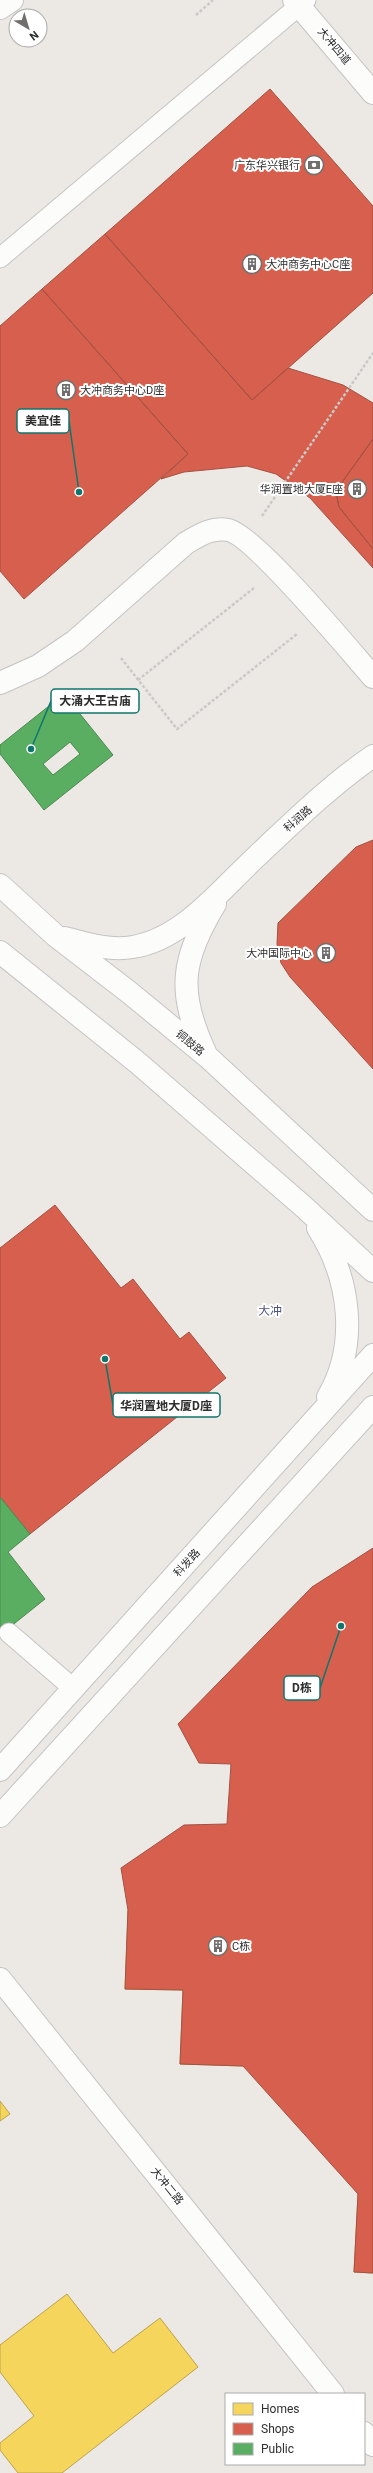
<svg xmlns="http://www.w3.org/2000/svg" width="373" height="2473" viewBox="0 0 373 2473" font-family="Roboto,'Noto Sans SC',sans-serif">
	<style>
		.homes { fill: #f6d55c; stroke: #baa34e }
		.shops { fill: #d6604d; stroke: #a45144 }
		.public { fill: #5aae61; stroke: #4d8852; fill-rule: evenodd }
		.lines { fill: none; stroke-linecap: round; stroke-linejoin: round }
		.lane-casing { stroke: #c5c4c5; stroke-width: 21 }
		.street-casing { stroke: #c5c4c5; stroke-width: 24 }
		.secondary-casing { stroke: #c5c4c5; stroke-width: 24 }
		.path { stroke: #c9c9c8; stroke-width: 2.5; stroke-dasharray: 3 2; stroke-linecap: butt }
		.lane { stroke: #fcfcfb; stroke-width: 19 }
		.street { stroke: #fcfcfb; stroke-width: 22 }
		.secondary { stroke: #fcfcfb; stroke-width: 22 }
		.labels { text-anchor: middle; dominant-baseline: central; stroke-width: 4; stroke-linejoin: round; paint-order: stroke }
		.street-label { font-size: 11px; fill: #2e2e2e; stroke: #fff }
		.poi-label { font-size: 11px; fill: #2e2e2e; stroke: #fff; text-anchor: end }
		.neighbourhood-label { font-size: 12px; fill: #4d5680; stroke: #fff }
		.leader { fill: none; stroke: #0f766e; stroke-width: 1.5 }
		.callout-dot { fill: #0f766e; stroke: #fff; stroke-width: 1.5 }
		.callout { fill: #fff; stroke: #0f766e; stroke-width: 1.5 }
		.callout-label { font-size: 12px; text-anchor: middle; font-weight: bold; fill: #2e2e2e }
	</style>
	<rect width="100%" height="100%" fill="#ece8e4"/>
	<!-- homes -->
	<path class="homes" d="M373,1582V1729L359,1728L364,1666L307,1662L312,1587L372,1591Z
		M175,1852L251,1854L248,1911L311,1913L308,1981L246,1979L243,2066L180,2064L183,1990L125,1989L128,1910L173,1911Z
		M0,2101L10,2114L0,2121Z
		M358,2194H373V2273L354,2272Z
		M67,2294L113,2353L160,2318L198,2367L62,2473H18L0,2450V2443L34,2416L0,2372V2345Z"/>
	<!-- shops -->
	<path class="shops" d="M270,89L373,206V293L252,400L105,234Z
		M105,234L252,400L288,368L343,385L373,403V439L343,481L337,497L339,507L373,549V568L310,498L276,474L247,466L184,472L161,479L188,454L42,289Z
		M42,289L188,454L24,599L0,571V326Z
		M373,439V549L339,507L337,497L343,481Z
		M373,840V1069L290,977L281,963L277,944L278,923L356,847Z
		M55,1205L121,1288L133,1279L180,1339L189,1332L226,1378L30,1534L0,1497V1248Z
		M373,1548V2273L354,2272L358,2194L243,2066L180,2064L183,1990L125,1989L128,1910L121,1868L184,1825L227,1824L231,1764L199,1763L178,1724L312,1587Z"/>
	<!-- public -->
	<path class="public" d="M64,694L113,755L44,810L0,754V745ZM70,742L80,754L53,775L43,764Z
		M0,1497L30,1534L8,1552L45,1599L0,1635Z"/>
	<g class="lines">
		<defs>
			<path id="lane" d="M0,258L306,0
				M9,1633L74,1689"/>
			<path id="street" d="M0,683L38,666L75,641L186,543C200,535 211,527 228,530C253,534 351,652 373,677
				M0,1979L333,2394
				M364,2433L373,2445"/>
			<path id="secondary" d="M294,0L373,93
				M0,8L12,0
				M0,885L56,936L130,993L209,1058L373,1210
				M65,938C87,944 110,951 133,947C183,939 221,889 256,857C293,822 331,785 373,756
				M0,952L138,1063L304,1207L373,1271
				M205,1052C177,992 181,960 215,904
				M318,1228C350,1278 359,1344 328,1397
				M0,1770L373,1355
				M0,1816L373,1407"/>
		</defs>
		<!-- lane casing -->
		<use href="#lane" class="lane-casing"/>
		<!-- street casing -->
		<use href="#street" class="street-casing"/>
		<!-- secondary casing -->
		<use href="#secondary" class="secondary-casing"/>
		<!-- path -->
		<path class="path" d="M196,15L213,0
			M262,516L373,353
			M121,658L177,729L297,634
			M138,680L254,588"/>
		<!-- lane -->
		<use href="#lane" class="lane"/>
		<!-- street -->
		<use href="#street" class="street"/>
		<!-- secondary -->
		<use href="#secondary" class="secondary"/>
	</g>
	<!-- icons -->
	<defs>
		<symbol id="bank-ring" viewBox="-11 -11 22 22"><circle r="9.5" fill="#fff" stroke="#706f6e" stroke-width="1.5"/><path d="M-6-4H6V4H-6ZM0-2.3a2.3 2.3 0 1 0 0 4.6a2.3 2.3 0 1 0 0-4.6Z" fill="#706f6e"/></symbol>
		<symbol id="building-ring" viewBox="-11 -11 22 22"><circle r="9.5" fill="#fff" stroke="#706f6e" stroke-width="1.5"/><path d="M-4-6H4V6H1V3H-1V6H-4ZM-2.5-4.3h1.7v1.8h-1.7ZM.8-4.3h1.7v1.8H.8ZM-2.5-1h1.7V.8h-1.7ZM.8-1h1.7V.8H.8Z" fill="#706f6e"/></symbol>
	</defs>
	<g fill-rule="evenodd">
		<use href="#bank-ring" x="303" y="154" width="22" height="22"/>
		<use href="#building-ring" x="241" y="253" width="22" height="22"/>
		<use href="#building-ring" x="55" y="379" width="22" height="22"/>
		<use href="#building-ring" x="346" y="478" width="22" height="22"/>
		<use href="#building-ring" x="315" y="942" width="22" height="22"/>
		<use href="#building-ring" x="207" y="1935" width="22" height="22"/>
	</g>
	<g class="labels">
		<!-- street labels -->
		<g class="street-label">
			<text transform="translate(334 46) rotate(50)">大冲四道</text>
			<text transform="translate(298 819) rotate(-41)">科润路</text>
			<text transform="translate(190 1043) rotate(40)">铜鼓路</text>
			<text transform="translate(187 1563) rotate(-48)">科发路</text>
			<text transform="translate(167 2186) rotate(51)">大冲二路</text>
		</g>
		<!-- poi labels -->
		<g class="poi-label">
			<text x="300" y="165">广东华兴银行</text>
			<text x="266" y="264" text-anchor="start">大冲商务中心C座</text>
			<text x="80" y="390" text-anchor="start">大冲商务中心D座</text>
			<text x="343" y="489">华润置地大厦E座</text>
			<text x="312" y="953">大冲国际中心</text>
			<text x="232" y="1946" text-anchor="start">C栋</text>
		</g>
		<!-- neighbourhood labels -->
		<g class="neighbourhood-label">
			<text x="270" y="1311">大冲</text>
		</g>
	</g>
	<!-- callouts -->
	<path class="leader" d="M79 492L69 421M31 749L51 701M105 1359L113 1405M341 1626L320 1688"/>
	<g class="callout-dot">
		<circle cx="79" cy="492" r="4"/>
		<circle cx="31" cy="749" r="4"/>
		<circle cx="105" cy="1359" r="4"/>
		<circle cx="341" cy="1626" r="4"/>
	</g>
	<g class="callout">
		<rect x="17" y="409" width="52" height="24" rx="4"/>
		<rect x="51" y="689" width="88" height="24" rx="4"/>
		<rect x="113" y="1393" width="107" height="24" rx="4"/>
		<rect x="284" y="1676" width="36" height="24" rx="4"/>
	</g>
	<g class="callout-label">
		<text x="43" y="425">美宜佳</text>
		<text x="95" y="705">大涌大王古庙</text>
		<text x="166" y="1410">华润置地大厦D座</text>
		<text x="302" y="1692">D栋</text>
	</g>
	<!-- legend -->
	<rect x="225" y="2393" width="140" height="72" fill="#ffffff" stroke="#ababab"/>
	<rect x="233" y="2403" width="20" height="12" fill="#f6d55c" stroke="#ababab"/>
	<text x="261" y="2413" font-size="12" fill="#2e2e2e">Homes</text>
	<rect x="233" y="2423" width="20" height="12" fill="#d6604d" stroke="#ababab"/>
	<text x="261" y="2433" font-size="12" fill="#2e2e2e">Shops</text>
	<rect x="233" y="2443" width="20" height="12" fill="#5aae61" stroke="#ababab"/>
	<text x="261" y="2453" font-size="12" fill="#2e2e2e">Public</text>
	<!-- north arrow -->
	<g transform="translate(28 28) rotate(142)"><circle r="19" fill="#ffffff" stroke="#ababab"/>
	<path d="M0-3L7 15L0 10L-7 15Z" fill="#706f6e"/>
	<text y="-6" font-size="11" font-weight="bold" text-anchor="middle" fill="#2e2e2e">N</text>
	</g>
</svg>
